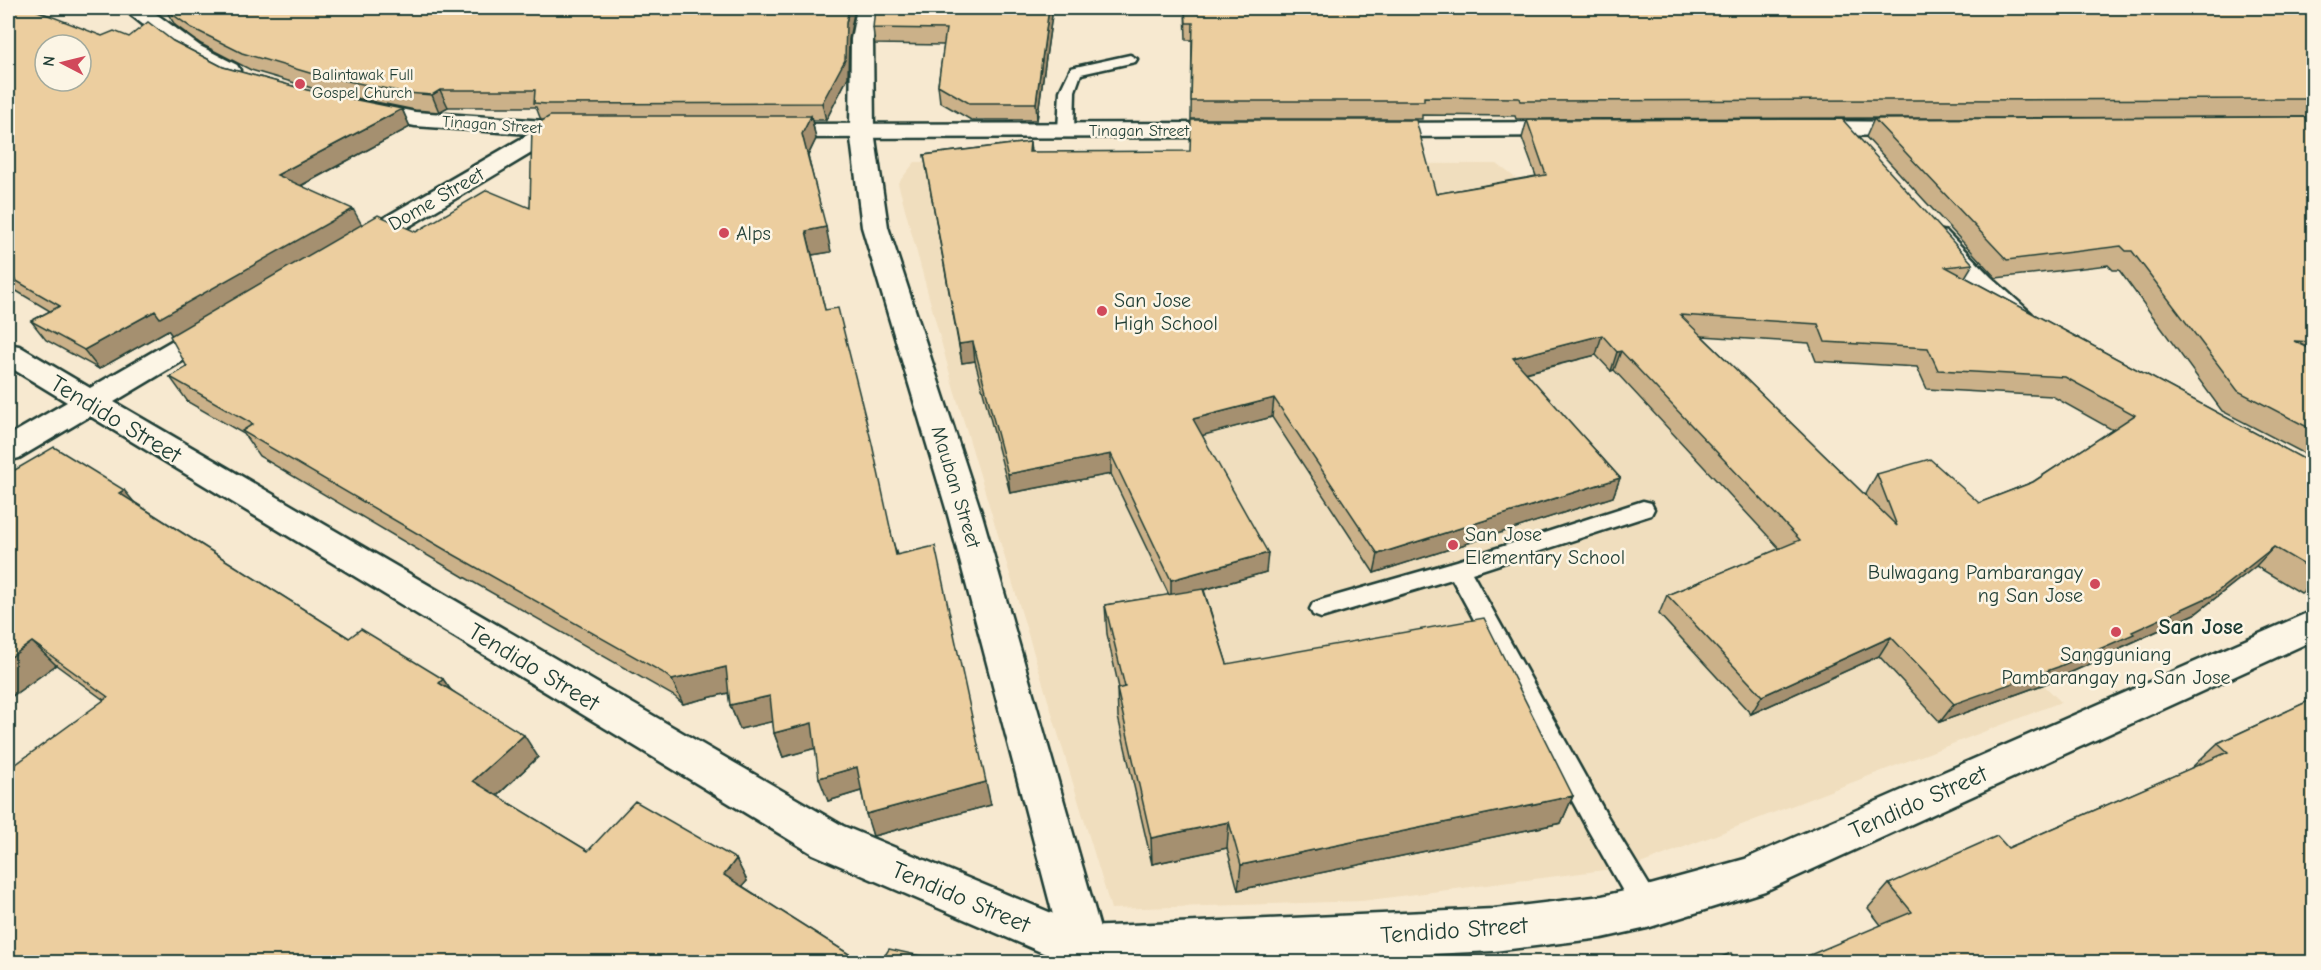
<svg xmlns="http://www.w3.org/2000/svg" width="2321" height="970" viewBox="0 0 2321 970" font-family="'Comic Neue',sans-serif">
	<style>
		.built { fill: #f0debe }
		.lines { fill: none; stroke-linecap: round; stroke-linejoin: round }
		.lane-casing { stroke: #1f3d34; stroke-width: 5 }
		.street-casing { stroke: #1f3d34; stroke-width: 5 }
		.secondary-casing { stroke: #1f3d34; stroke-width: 5 }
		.lane { fill: #fcf5e5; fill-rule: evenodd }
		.street { fill: #fcf5e5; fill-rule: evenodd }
		.secondary { fill: #fcf5e5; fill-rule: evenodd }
		.wall { fill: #cbb189; stroke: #1f3d34; stroke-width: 1.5; fill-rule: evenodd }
		.shaded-wall { fill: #a5906f; stroke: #1f3d34; stroke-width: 1.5 }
		.building { fill: #ecce9f; stroke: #1f3d34; stroke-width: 1.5; fill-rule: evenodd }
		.poi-dot { fill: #d1495b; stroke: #fcf5e5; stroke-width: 2 }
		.labels { text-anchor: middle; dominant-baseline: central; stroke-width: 5; stroke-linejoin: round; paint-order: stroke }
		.far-poi-label { font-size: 16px; fill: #1f3d34; stroke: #fcf5e5; text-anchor: start }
		.far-street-label { font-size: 16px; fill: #1f3d34; stroke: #fcf5e5 }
		.street-label { font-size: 20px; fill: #1f3d34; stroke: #fcf5e5 }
		.poi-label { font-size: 20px; fill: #1f3d34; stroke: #fcf5e5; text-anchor: start }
		.quarter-label { font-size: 22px; font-weight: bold; fill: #1f3d34; stroke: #fcf5e5 }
		.near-street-label { font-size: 24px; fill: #1f3d34; stroke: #fcf5e5 }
	</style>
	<rect width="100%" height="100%" fill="#f7e9d0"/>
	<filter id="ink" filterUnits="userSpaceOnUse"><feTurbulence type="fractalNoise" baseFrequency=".0167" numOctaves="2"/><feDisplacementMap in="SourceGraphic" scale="12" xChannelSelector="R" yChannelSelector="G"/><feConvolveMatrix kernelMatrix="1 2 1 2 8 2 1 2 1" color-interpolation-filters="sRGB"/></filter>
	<g filter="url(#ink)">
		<!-- built -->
		<path class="built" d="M915,162L1497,164L1590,234L2061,702L1635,866L1362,901L1111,909L954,389L898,183Z"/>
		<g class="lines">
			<defs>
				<path id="lane" d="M1130,55L1137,59L1135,62L1081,74L1075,91L1074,131L1066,136L1061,134L1058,131L1060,91L1071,68Z
					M1643,501L1651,503L1654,509L1651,515L1472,573L1606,814L1657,898L1661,907L1657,916L1647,920L1637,916L1588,830L1452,579L1321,618L1313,615L1310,609L1313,603L1321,600L1457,561Z"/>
				<path id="street" d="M128,8H148L200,46L237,65L240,70L237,75C210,81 153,32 131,15Z
					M361,101L415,112L575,123L584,125L587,130L584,135L560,136L366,252L356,254L346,252L342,246L346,240L529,134L415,126L353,113L349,108L353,103Z
					M1806,121L1913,122L1922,124L1925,129L1922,134L1913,136L1806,135L1797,133L1794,128L1797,123Z
					M1568,122L1577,124L1580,129L1577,134L1568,136L1374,137L1365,135L1362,130L1365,125L1374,123Z
					M1235,123L1244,125L1247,130L1244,135L1235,137L771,138L762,136L759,131L762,126L771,124Z
					M1938,230L1947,232L1991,277L2031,313L2035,319L2031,325C2025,327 2020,329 2013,326C1998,320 1935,254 1925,238L1929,232Z
					M216,319L226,321L231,328L226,335L114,402L843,826L1085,927L1494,909L1602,896L1647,886L1745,859L2314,610V640L1765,891L1647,928L1602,938L1494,951L1256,962H1064L813,854L90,416L19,458L8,461V436L67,402L8,366V344L19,346L90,388L206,321Z"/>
				<path id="secondary" d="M857,8H878L873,39L874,131L888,227L982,515L1106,949L1107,962H1063L1062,949L948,515L862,227L850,131L851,39Z"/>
			</defs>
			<!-- lane casing -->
			<use href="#lane" class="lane-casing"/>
			<!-- street casing -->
			<use href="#street" class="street-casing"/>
			<!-- secondary casing -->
			<use href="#secondary" class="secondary-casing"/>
			<!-- lane -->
			<use href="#lane" class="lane"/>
			<!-- street -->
			<use href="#street" class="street"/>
			<!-- secondary -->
			<use href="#secondary" class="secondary"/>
		</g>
		<!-- wall -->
		<path class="wall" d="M8,8L102,36L173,41L223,67L307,90L402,109L410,127L301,186L362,225L416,232L530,208L543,120H541L536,107H448L439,112L415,110L322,91L251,70L201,44L175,25L165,9L167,8H856H855L849,39L848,77L826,120H812L816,139L808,156L831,252L812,255L825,310L897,555L991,805L873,836L861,791L828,801L815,748L783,757L774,733L773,721L740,729L730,705L728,693L683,704L674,696L464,577L259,456L244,434L188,402L170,377L187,367L172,335L168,330L99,369L46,340L31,321L50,311L8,286Z
			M1053,8L1037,120H971L940,102L938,85L944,45L875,44L873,28Z
			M1185,8H2313V117L1516,119L1515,116L1422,115V119H1191L1192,40H1186Z
			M2313,117V458L2222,411L2119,270H2113L2108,265L1996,278L1866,137L1874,119Z
			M1527,120L1973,264L1965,277L2313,464V583L2301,593L2256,566L2195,614L2122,647L2117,652L2042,685L1940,722L1879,656L1751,714L1659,614L1667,595L1780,549L1614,370L1611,371L1596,355L1526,373L1620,478L1613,497L1374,573L1272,417L1202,435L1266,572L1204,590L1227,664L1573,796L1561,823L1238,890L1227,848L1152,864L1118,717L1117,689L1119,688L1107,634L1105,605L1169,595L1111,474L1010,493L975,361L962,363L924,155L1030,142L1031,152L1436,194L1536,176L1522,138ZM1702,336L1809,343L1816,361L1917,367L1927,389L2052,396L2113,430L2033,482L1979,503L1877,474L1866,494L1867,497Z
			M8,474L134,502L349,638L443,679L450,689L538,757L497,796L588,851L736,859L747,881L742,886L863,963L104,700L56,665L8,699Z
			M2313,699V963L1881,925L1868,908L1889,884L2008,848L2190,769L2218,743Z"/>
		<!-- shaded-wall -->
		<path class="shaded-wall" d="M849,8H855L849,39L848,77L826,120L822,103L846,23Z
			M1049,8H1053L1037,120L1036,103Z
			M440,90L448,107L439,112L432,95Z
			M402,109L410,127L287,193L277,175Z
			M811,116L816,139L807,157L802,134Z
			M353,209L363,227L173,337L168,330L99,369L84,350L155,311Z
			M826,227L831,252L812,255L806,231Z
			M1602,335L1596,355L1508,377L1513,358Z
			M973,342L975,361L962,363L959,344Z
			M1621,351L1614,370L1611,371L1617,352Z
			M1274,398L1272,417L1193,438V419Z
			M1111,454V474L1010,493L1008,474Z
			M1620,478L1613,497L1374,573L1378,554Z
			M124,490L144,514L119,493Z
			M2274,547L2256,566L2195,614L2122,647L2117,652L2042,685L1940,722L1954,704Z
			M1268,553L1266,572L1171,599V580Z
			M1891,637L1879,656L1751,714L1762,696Z
			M32,642L56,665L8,699V659Z
			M726,667L736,691L683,704L672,680Z
			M443,679L459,702L439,683Z
			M770,696L779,720L740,729L730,705Z
			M812,723L820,747L783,757L774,733Z
			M524,735L538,757L489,803L473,781Z
			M857,767L864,790L828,801L819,778Z
			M986,782L991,805L873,836L866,814Z
			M1573,796L1561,823L1238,890L1241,865Z
			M1229,822L1227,848L1152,864L1151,838Z
			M736,859L747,881L735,895L724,875Z"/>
		<!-- building -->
		<path class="building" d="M8,8H30L102,36L114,31L129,37L148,22L173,41L223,67L307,90L402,109L277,175L353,209L160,318L155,311L84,350L31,321L60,306L8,276ZM45,45H81V81H45Z
			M167,8H849L846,23L845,60L822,103L547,104L534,103L535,90H440L432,95L407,93L313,74L242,53L192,28L165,9Z
			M875,8H1049L1036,103H969L938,85L946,29L873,28Z
			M1185,8H2313V99L1520,101L1519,98L1424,97V101H1191L1193,23H1186Z
			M550,116H811L802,134L826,227L806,231L825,310L838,308L872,444L896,555L935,546L986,782L866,814L857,767L819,778L812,723L774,733L770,696L730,705L726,667L672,680L662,672L449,552L242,431L253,424L170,377L187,367L170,336L378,215L416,232L487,190L530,208L532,127Z
			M2313,117V342L2294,341L2313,350V430L2238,391L2132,251H2126L2121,246L2007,260L1874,119Z
			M1842,119L1973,264L1946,267L2313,464V570L2274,547L2213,595L2132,632L2134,634L2058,667L1954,704L1891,637L1762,696L1667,595L1800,540L1621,351L1617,352L1602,335L1513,358L1620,478L1378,554L1274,398L1193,419L1268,553L1171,580L1111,454L1008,474L973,342L959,344L924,155L1030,142L1029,152L1190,151L1191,120H1416L1436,194L1546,175L1527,120ZM1680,315L1818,324L1825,342L1928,348L1938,370L2065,377L2135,415L2033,482L1979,503L1930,459L1877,474L1897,526Z
			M54,447L124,490L119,493L349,638L361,629L443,679L439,683L524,735L473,781L588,851L635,801L736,859L724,875L863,963H8V770L108,697L32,642L8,659V474Z
			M1203,589L1227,664L1484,618L1573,796L1241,865L1229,822L1151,838L1117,689L1125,687L1105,605Z
			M2313,699V963H1791L1912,912L1889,884L1997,836L2008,848L2228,752L2218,743Z
			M889,949L952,963H880Z
			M1731,953L1737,963H1707Z"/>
	</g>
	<!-- markers -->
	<g class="poi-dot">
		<circle cx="300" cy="84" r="6"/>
		<circle cx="724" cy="233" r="6"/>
		<circle cx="1102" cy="311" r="6"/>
		<circle cx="1453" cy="545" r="6"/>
		<circle cx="2095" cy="584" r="6"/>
		<circle cx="2116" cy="632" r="6"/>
	</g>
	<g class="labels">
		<!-- far-poi labels -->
		<g class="far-poi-label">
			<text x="312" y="75">Balintawak Full<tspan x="312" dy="18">Gospel Church</tspan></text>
		</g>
		<!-- far-street labels -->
		<g class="far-street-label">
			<text transform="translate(492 125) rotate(4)">Tinagan Street</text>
			<text x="1139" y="131">Tinagan Street</text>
		</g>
		<!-- street labels -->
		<g class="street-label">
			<text transform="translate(436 199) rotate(-30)">Dome Street</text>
			<text transform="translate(956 487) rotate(73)">Mauban Street</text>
		</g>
		<!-- poi labels -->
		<g class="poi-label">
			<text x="736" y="233">Alps</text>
			<text x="1114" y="300">San Jose<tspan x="1114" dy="23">High School</tspan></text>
			<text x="1465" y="534">San Jose<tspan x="1465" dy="23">Elementary School</tspan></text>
			<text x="2083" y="572" text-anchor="end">Bulwagang Pambarangay<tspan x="2083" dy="23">ng San Jose</tspan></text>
			<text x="2116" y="654" text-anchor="middle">Sangguniang<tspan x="2116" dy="23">Pambarangay ng San Jose</tspan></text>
		</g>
		<!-- quarter labels -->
		<g class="quarter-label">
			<text x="2201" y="627">San Jose</text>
		</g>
		<!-- near-street labels -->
		<g class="near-street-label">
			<text transform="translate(116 419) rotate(31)">Tendido Street</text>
			<text transform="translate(534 667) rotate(31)">Tendido Street</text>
			<text transform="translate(1918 802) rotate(-24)">Tendido Street</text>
			<text transform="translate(961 897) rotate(23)">Tendido Street</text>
			<text transform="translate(1454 930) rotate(-4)">Tendido Street</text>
		</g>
	</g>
	<!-- margin -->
	<rect width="2321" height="970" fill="none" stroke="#fcf5e5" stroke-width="30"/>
	<rect x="15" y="15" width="2291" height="940" fill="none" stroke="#1f3d34" stroke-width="2" filter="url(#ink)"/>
	<!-- north arrow -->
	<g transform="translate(63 63) rotate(277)"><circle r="28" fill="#fcf5e5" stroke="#a4ab9e" stroke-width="1.5"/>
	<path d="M0-4.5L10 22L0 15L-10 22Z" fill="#d1495b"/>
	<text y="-9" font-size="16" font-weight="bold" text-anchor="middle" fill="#1f3d34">N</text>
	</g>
</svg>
